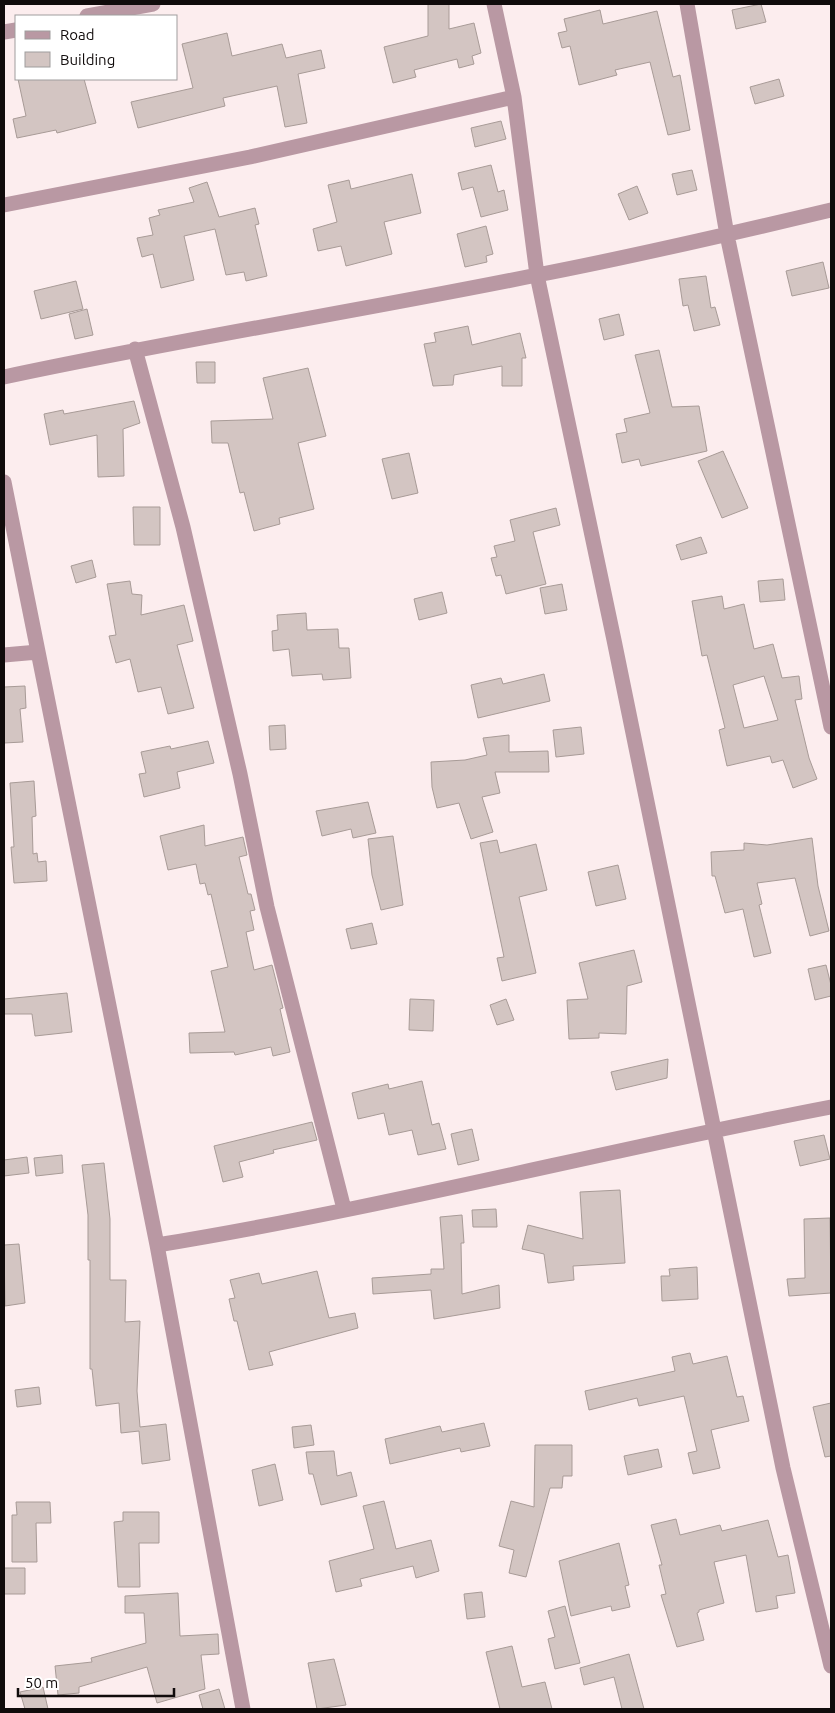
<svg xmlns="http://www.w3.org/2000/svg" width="835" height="1713" viewBox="0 0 835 1713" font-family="Ubuntu,sans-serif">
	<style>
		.building { fill: #d3c5c2; stroke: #a89b97; fill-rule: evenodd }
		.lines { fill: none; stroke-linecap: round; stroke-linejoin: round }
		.minor { stroke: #b998a3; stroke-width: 15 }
	</style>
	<rect width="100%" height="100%" fill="#fcedee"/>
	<!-- building -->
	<path class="building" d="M428,4H449V29L474,23L481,53L472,56L474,64L459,68L457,59L414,70L416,77L393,83L384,47L428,36Z
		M761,4L766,22L736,29L732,10Z
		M600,10L603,24L657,11L673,77L680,75L690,130L668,135L650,62L615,70L617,75L579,85L570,46L562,48L558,33L567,31L564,19Z
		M227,33L232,56L282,44L286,58L321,50L325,68L298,74L307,123L285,127L277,86L223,98L225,106L138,128L131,102L193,88L182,44Z
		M18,79H84L96,123L57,133L56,130L17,138L13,119L26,116Z
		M779,79L784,96L755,104L750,87Z
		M501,121L506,139L475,147L471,128Z
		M491,165L498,192L504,190L508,210L481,217L473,187L462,190L458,173Z
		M692,170L697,190L677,195L672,174Z
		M412,174L421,213L384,222L392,254L346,266L341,246L318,251L313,229L337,222L328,185L349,180L351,189Z
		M207,182L219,217L255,208L259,224L255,225L267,276L246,281L244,272L226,275L215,229L184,236L194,280L161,288L153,254L142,257L137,238L153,235L149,218L160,215L158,210L194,202L189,188Z
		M637,186L648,213L629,220L618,194Z
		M486,226L493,254L486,256L487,262L465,267L457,234Z
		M823,262L829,288L792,296L786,271Z
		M706,276L711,308L715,307L720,325L694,331L688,305L683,306L679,279Z
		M76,281L83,309L41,319L34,291Z
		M87,309L93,335L75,339L69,314Z
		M619,314L624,335L604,340L599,319Z
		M468,326L472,345L520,333L526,358H522V386H502V366L454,375L453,385L433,386L424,344L436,342L434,333Z
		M659,350L672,407L699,406L707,451L641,466L639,459L622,463L616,434L627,432L624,419L650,413L635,355Z
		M196,362H215V383H197Z
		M308,368L326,436L298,443L314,509L279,518L280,524L254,531L244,492L240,493L228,443H212L211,421L273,419L263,378Z
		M134,401L140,423L123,429L124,476L98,477L97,435L50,445L44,414L63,410L64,414Z
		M723,451L748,508L722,518L698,461Z
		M409,453L418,493L392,499L382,459Z
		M133,507H160V545H134Z
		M556,508L560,525L533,532L546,584L506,594L501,575L496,576L491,558L497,557L494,546L515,541L510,520Z
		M701,537L707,553L681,560L676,545Z
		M92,560L96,577L76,583L71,566Z
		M783,579L785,600L760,602L758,581Z
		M130,581L132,594L142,595L141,615L184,605L193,641L177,645L194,708L168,714L161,687L138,692L130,659L116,663L109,636L116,635L107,584Z
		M562,584L567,610L545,614L540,588Z
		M442,592L447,613L419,620L414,599Z
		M722,596L724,609L744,604L754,649L773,644L782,678L799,676L802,699L795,700L809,758L817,779L793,788L783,760L772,763L770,756L727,766L719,730L725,728L707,655L702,656L692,601ZM764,676L778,720L744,728L733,685Z
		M306,613L307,630L338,629L339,648H349L351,678L323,680L322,674L292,676L289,649L273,651L272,631L278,630L277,615Z
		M544,674L550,701L478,718L471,685L501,678L503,684Z
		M25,686L26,708L20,709L23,742L4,743V687Z
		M285,725L286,749L270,750L269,726Z
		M581,727L584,754L556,757L553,730Z
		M509,735V752L548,751L549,772H495L500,793L482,797L493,832L471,839L459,803L437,808L432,787L431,762L465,760L487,755L483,738Z
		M208,741L214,763L177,772L180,788L144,797L139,774L146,773L141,752L170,746L171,749Z
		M34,781L36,816L32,817L33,854L37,853L38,862L46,861L47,881L14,883L11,847H14L10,783Z
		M368,802L376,833L353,838L351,829L322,836L316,811Z
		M204,825L205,846L243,837L247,855L239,857L248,894H251L255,910L250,911L254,930L246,932L254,970L272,965L283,1008L280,1009L290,1052L273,1056L271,1047L235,1055L234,1052L190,1053L189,1033L225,1032L211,971L228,967L211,894L208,895L205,883L200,884L196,864L168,870L160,836Z
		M393,836L403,905L381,910L372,875L368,839Z
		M812,838L818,886L829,931L810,936L795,878L757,883L762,904L759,905L771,953L754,957L743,909L725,913L715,876H712L711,852L744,850V843L767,845Z
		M497,840L500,853L536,844L547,890L519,897L536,973L502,981L497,958L504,957L480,843Z
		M618,865L626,899L596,906L588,872Z
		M372,923L377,944L351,949L346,929Z
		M634,950L642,982L627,986L626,1034L599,1033V1038L569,1039L567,1000L588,999L579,963Z
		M826,965L831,985V996L815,1000L808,969Z
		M67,993L72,1032L35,1036L32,1014H4V999Z
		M410,999L434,1000L433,1031L409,1030Z
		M506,999L514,1020L497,1025L490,1005Z
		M668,1059L667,1078L616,1090L611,1072Z
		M422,1081L432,1125L439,1123L446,1149L418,1155L412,1130L389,1135L384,1113L358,1119L352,1093L388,1084L389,1089Z
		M312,1122L317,1140L273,1150L274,1153L239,1162L243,1177L223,1182L214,1146Z
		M472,1129L479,1160L458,1165L451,1134Z
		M824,1135L830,1159L800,1166L794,1141Z
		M62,1155L63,1173L36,1176L34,1158Z
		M27,1157L29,1173L4,1176V1160Z
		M104,1163L110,1219V1280H126L125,1322L140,1321L137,1391L140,1427L166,1424L170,1460L142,1464L139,1431L121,1433L119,1403L96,1406L92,1369H90V1260H88V1215L82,1165Z
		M620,1190L625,1263L573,1266L574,1280L548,1283L544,1254L522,1249L528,1225L583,1239L580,1192Z
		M496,1209L497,1227H473L472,1210Z
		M462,1215L464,1243H461L462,1294L499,1285L500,1308L434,1319L431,1290L373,1294L372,1278L431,1274V1269H444L440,1217Z
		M830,1218L831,1293L789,1296L787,1279L805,1278L804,1219Z
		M19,1244L25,1303L5,1306L4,1245Z
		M697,1267L698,1299L662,1301L661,1276H670L669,1269Z
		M317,1271L329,1318L355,1313L358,1328L269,1352L273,1365L249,1370L237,1321H234L229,1299L235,1298L230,1280L259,1273L262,1284Z
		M690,1353L693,1364L727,1356L737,1397L743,1396L749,1421L711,1430L720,1468L693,1474L688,1453L697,1451L684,1396L639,1406L637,1398L589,1410L585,1391L675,1371L672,1357Z
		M39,1387L41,1404L17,1407L15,1390Z
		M831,1403V1456L825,1457L813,1407Z
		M484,1423L490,1446L461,1452L460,1448L390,1464L385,1439L440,1426L442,1432Z
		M311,1425L314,1445L294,1448L292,1427Z
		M535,1445H572V1476H563L562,1488H550L526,1577L509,1573L514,1550L499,1546L511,1501L534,1507Z
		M658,1449L662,1467L628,1475L624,1456Z
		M334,1451L337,1476L351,1472L357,1496L321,1505L313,1474H309L306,1452Z
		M275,1464L283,1500L259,1506L252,1470Z
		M384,1501L396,1549L431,1540L439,1571L416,1578L413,1566L360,1579L362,1586L336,1592L329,1561L374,1549L363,1506Z
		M16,1502H50L51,1523H36L37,1562H12V1515H17Z
		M123,1512H159V1543H139L140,1587H118L114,1522L123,1521Z
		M676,1519L680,1535L720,1525L722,1531L768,1520L778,1557L788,1555L795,1593L776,1596L778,1608L756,1612L746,1555L714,1562L724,1603L699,1610V1612L697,1613L704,1640L677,1647L661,1595L666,1594L659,1565H662L651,1525Z
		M619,1543L629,1585L625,1586L630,1607L612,1611L611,1606L571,1616L559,1561Z
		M4,1568H25V1594H4Z
		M482,1592L485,1617L467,1619L464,1594Z
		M178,1593L180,1636L218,1634L219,1654L201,1655L205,1689L157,1703L147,1667L79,1687V1693L58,1695L55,1666L92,1662L91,1658L146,1643L144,1613H125V1596Z
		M565,1606L580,1663L555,1669L548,1639L555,1637L548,1611Z
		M512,1646L522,1687L545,1682L552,1709H500L486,1652Z
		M629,1654L644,1709H622L614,1677L584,1685L580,1668Z
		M334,1659L346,1705L317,1709L308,1663Z
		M43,1687L48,1709H25L20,1692Z
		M219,1689L225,1709H203L199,1695Z"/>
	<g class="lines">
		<!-- minor -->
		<path class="minor" d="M494,4L514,97L537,275L614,640L783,1468L831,1666
			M687,4L727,235L831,727
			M87,16L153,4
			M4,32L16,30
			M4,205L250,157L514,97
			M135,349L183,527L240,774L267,907L344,1209
			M4,377C181,339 360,311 537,275C636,256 734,233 831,210
			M4,482L157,1245L243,1709
			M4,655L38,652
			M157,1245C384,1208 606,1150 831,1107"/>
	</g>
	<!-- border -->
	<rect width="835" height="1713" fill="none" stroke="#100b0b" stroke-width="10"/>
	<!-- legend -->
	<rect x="15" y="15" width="162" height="65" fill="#ffffff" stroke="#9f9d9d"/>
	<rect x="25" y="31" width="25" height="8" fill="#b998a3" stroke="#9f9d9d"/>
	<text x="60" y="40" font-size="15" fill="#100b0b">Road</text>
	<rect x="25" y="52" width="25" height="15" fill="#d3c5c2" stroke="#9f9d9d"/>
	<text x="60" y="65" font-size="15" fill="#100b0b">Building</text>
	<!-- scale -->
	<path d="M18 1688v8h156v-8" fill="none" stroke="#100b0b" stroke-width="2.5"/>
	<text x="25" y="1688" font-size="15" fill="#100b0b" stroke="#ffffff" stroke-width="4" paint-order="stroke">50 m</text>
</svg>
